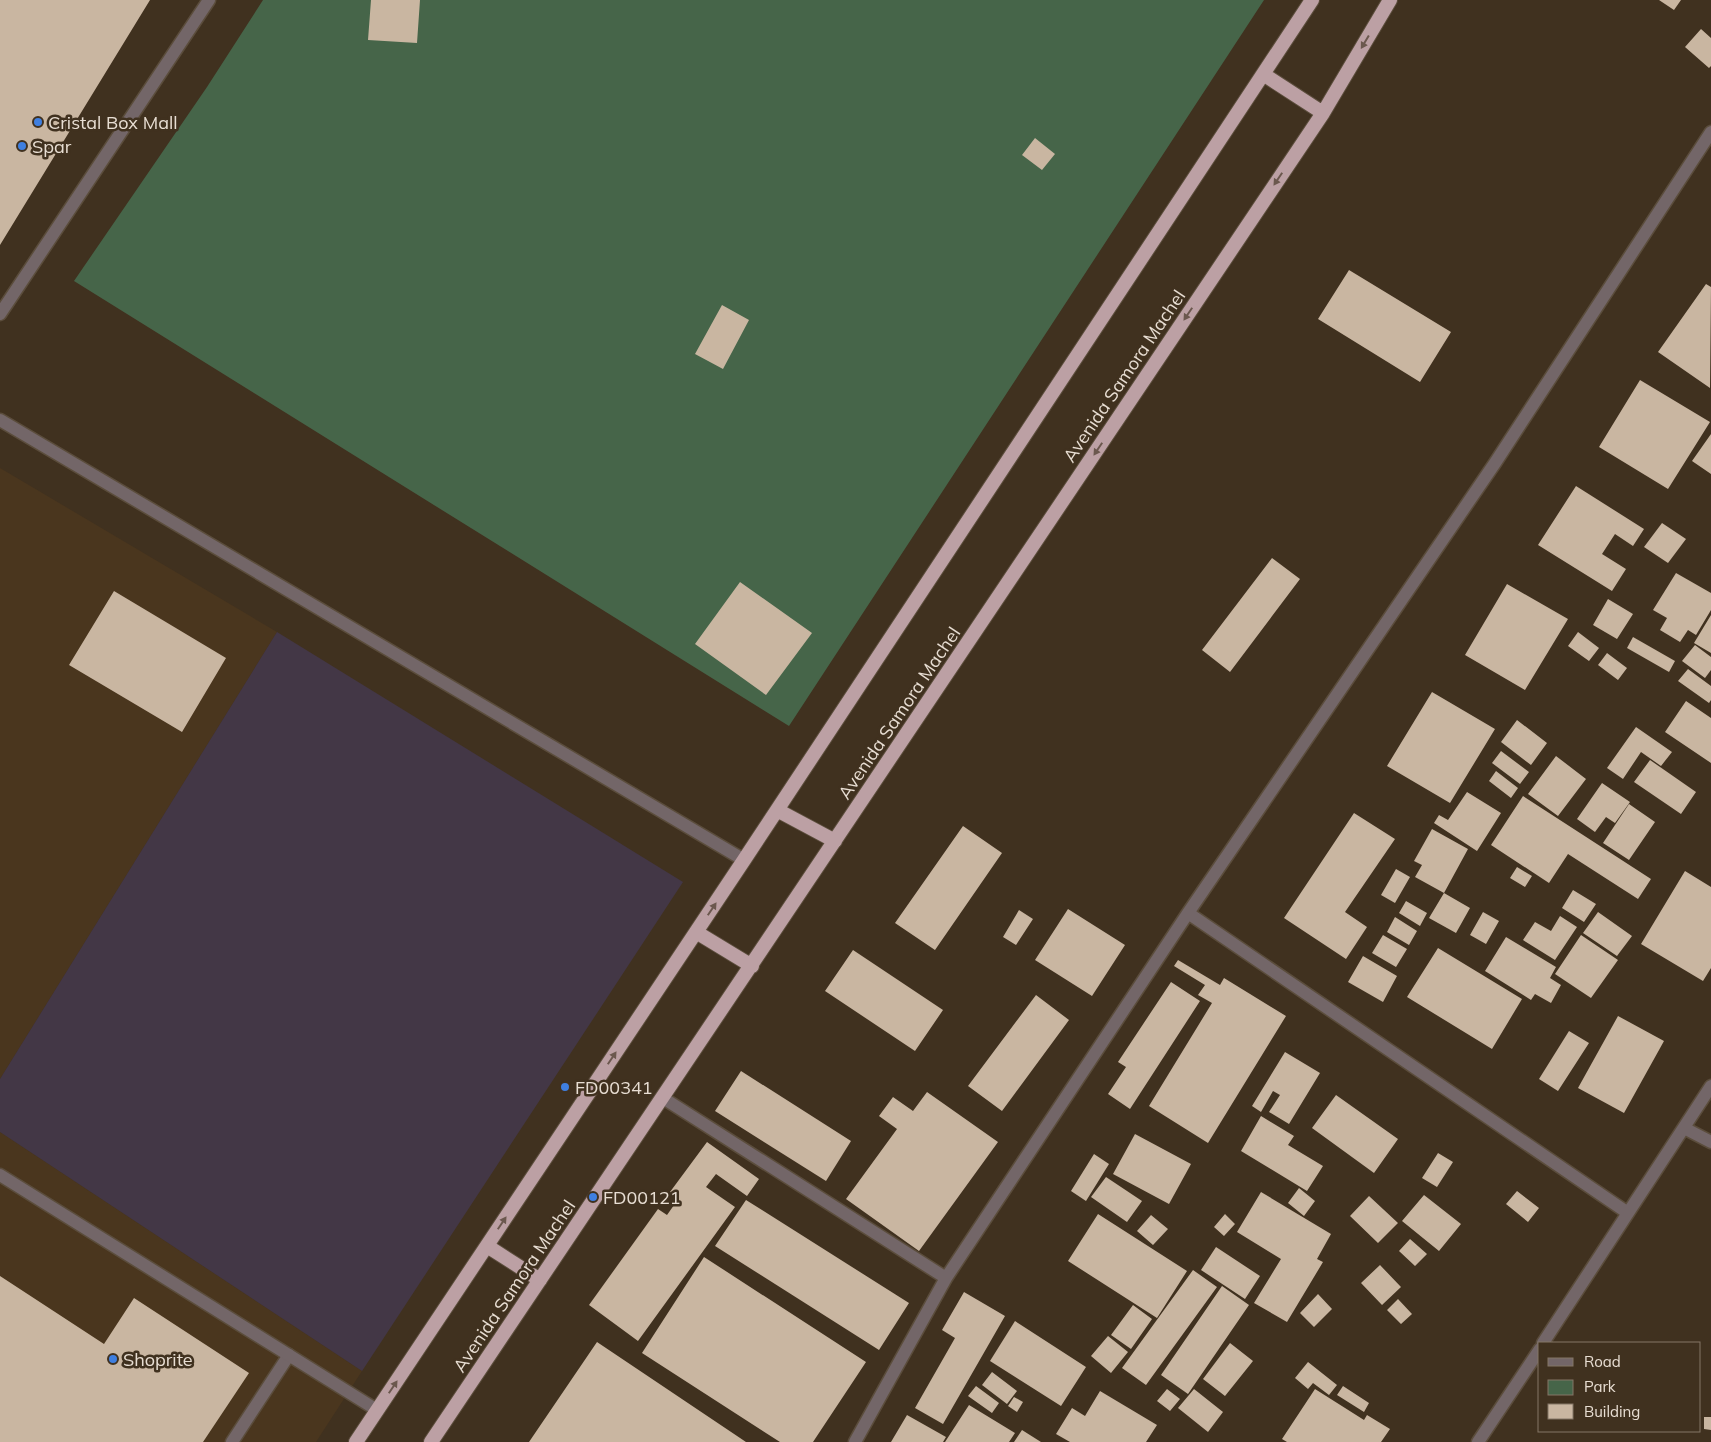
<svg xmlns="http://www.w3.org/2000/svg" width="1711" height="1442" viewBox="0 0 1711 1442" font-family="Mulish,sans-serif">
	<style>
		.built { fill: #4a361e }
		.industrial { fill: #433746 }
		.green { fill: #466549 }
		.building { fill: #c9b6a1 }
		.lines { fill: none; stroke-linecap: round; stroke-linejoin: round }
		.service-casing { stroke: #5b4d3c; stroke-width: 15 }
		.minor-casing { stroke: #5b4d3c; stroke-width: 15 }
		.trunk-casing { stroke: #5b4d3c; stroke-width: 16 }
		.service { stroke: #736668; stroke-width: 12 }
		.minor { stroke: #736668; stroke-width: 12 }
		.trunk { stroke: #bca0a4; stroke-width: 14 }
		.oneway { fill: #6b584e }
		.shop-dot { fill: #3f7fe0; stroke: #40311f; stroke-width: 2 }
		.labels { text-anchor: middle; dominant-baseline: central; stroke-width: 5; stroke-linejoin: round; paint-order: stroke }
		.poi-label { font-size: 18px; fill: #e8ded3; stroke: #40311f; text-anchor: start }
		.street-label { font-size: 18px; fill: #e8ded3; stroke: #40311f }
	</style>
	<rect width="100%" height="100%" fill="#40311f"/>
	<!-- built -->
	<path class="built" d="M0,468L277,632L0,1079Z
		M0,1132L362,1371L316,1442H0Z"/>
	<!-- industrial -->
	<path class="industrial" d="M277,632L683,882L362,1371L0,1132V1079Z"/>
	<!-- green -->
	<path class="green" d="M263,0H1264L789,726L74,281L207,87Z"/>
	<!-- building -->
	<path class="building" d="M0,0H150L0,245Z
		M371,0H420L417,43L368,40Z
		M1659,0H1681L1674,10Z
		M1701,29L1711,38V66L1709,68L1685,47Z
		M1035,138L1055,154L1042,170L1022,155Z
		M1349,270L1451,332L1420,382L1318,319Z
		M1706,284L1711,287L1710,388L1658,352Z
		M722,305L749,320L723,369L695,354Z
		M1640,380L1710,422L1668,489L1599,447Z
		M1711,434V474L1692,461Z
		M1576,486L1644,529L1633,546L1615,534L1602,554L1626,569L1612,591L1538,545Z
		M1662,523L1686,539L1668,563L1644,547Z
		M1272,558L1300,579L1230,672L1202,650Z
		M1676,573L1711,593V610L1696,635L1688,630L1680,642L1660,630L1667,618L1653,610Z
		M740,582L812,633L766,695L695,644Z
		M1507,584L1568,619L1525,690L1465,655Z
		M114,591L226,658L182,732L69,665Z
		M1608,599L1633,614L1617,639L1593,625Z
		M1711,615V653L1694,643Z
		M1578,632L1599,648L1589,661L1568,646Z
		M1633,637L1675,661L1669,672L1627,648Z
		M1695,645L1711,657V670L1705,678L1682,661Z
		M1607,653L1627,668L1618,680L1598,665Z
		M1688,669L1711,686V700L1709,703L1678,681Z
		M1432,692L1495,729L1450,803L1387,766Z
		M1686,701L1711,718V763L1665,732Z
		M1517,720L1547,743L1531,765L1501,742Z
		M1636,727L1672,752L1661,766L1641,752L1623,779L1607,768Z
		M1501,751L1529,772L1520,784L1492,763Z
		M1556,756L1586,779L1558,816L1528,794Z
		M1650,760L1696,792L1681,814L1634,782Z
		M1496,771L1518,788L1511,798L1489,781Z
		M1602,783L1630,802L1615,823L1606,817L1595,832L1577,819Z
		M1467,792L1501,813L1477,851L1434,823L1439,815L1448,820Z
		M1523,796L1651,879L1638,899L1568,854L1549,883L1491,845Z
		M1629,804L1655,822L1629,860L1603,843Z
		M1354,813L1395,839L1345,912L1367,927L1346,959L1284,918Z
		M963,826L1002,853L935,950L895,923Z
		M1432,829L1468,849L1444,893L1470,908L1456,933L1429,918L1444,893L1415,877L1422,865L1414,861Z
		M1517,867L1532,876L1525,887L1510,878Z
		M1396,869L1410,877L1395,903L1381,895Z
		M1685,871L1711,887V968L1703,981L1641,944Z
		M1573,890L1596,904L1584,922L1562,908Z
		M1406,901L1427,913L1420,926L1399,913Z
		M1068,909L1125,945L1092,996L1035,960Z
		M1019,910L1033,919L1016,945L1003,937Z
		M1483,912L1499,921L1486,944L1470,935Z
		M1598,912L1632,936L1617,956L1583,933Z
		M1560,916L1577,927L1555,960L1523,940L1535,922L1551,931Z
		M1395,917L1417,931L1409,945L1387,932Z
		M1383,935L1407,949L1396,967L1372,953Z
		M1581,935L1618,960L1591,998L1555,974Z
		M1506,937L1556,967L1550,978L1561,985L1551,1003L1535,994L1531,1000L1485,971Z
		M1438,948L1522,999L1492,1049L1407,997Z
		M853,950L943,1010L915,1051L825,991Z
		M1363,956L1397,976L1383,1002L1348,982Z
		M1178,960L1220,985L1224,978L1286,1016L1208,1143L1149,1106L1212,1003L1198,995L1205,985L1174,966Z
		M1171,982L1200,1001L1130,1109L1108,1094L1126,1067L1118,1062Z
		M1036,995L1069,1020L1002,1111L968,1086Z
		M1618,1016L1664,1041L1624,1113L1578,1088Z
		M1569,1031L1589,1043L1558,1091L1539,1079Z
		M1285,1052L1320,1073L1289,1124L1269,1112L1280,1095L1273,1091L1261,1112L1252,1106Z
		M741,1071L851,1141L826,1181L715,1111Z
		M927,1092L998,1142L919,1251L846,1199L897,1129L879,1116L893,1097L913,1111Z
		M1336,1095L1398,1139L1374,1173L1312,1128Z
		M1261,1116L1294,1136L1288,1145L1323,1166L1307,1191L1241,1151Z
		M1135,1134L1191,1164L1169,1204L1113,1174Z
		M707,1142L759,1179L747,1196L716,1174L706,1187L735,1207L638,1341L589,1305L658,1209L667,1215L679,1198L670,1192Z
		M1438,1153L1453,1162L1437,1187L1422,1178Z
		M1094,1154L1109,1164L1086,1201L1071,1191Z
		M1106,1177L1142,1201L1127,1222L1091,1197Z
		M1299,1188L1315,1201L1304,1216L1288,1203Z
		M1517,1191L1539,1208L1528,1222L1506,1204Z
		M1261,1192L1331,1234L1317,1259L1323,1262L1287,1322L1254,1303L1281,1259L1237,1232Z
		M1424,1195L1461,1224L1439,1251L1402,1221Z
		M1369,1196L1398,1223L1378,1243L1350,1216Z
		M746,1200L909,1303L879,1350L715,1246Z
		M1098,1214L1187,1271L1157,1318L1068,1261Z
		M1225,1214L1235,1224L1224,1236L1214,1227Z
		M1151,1215L1168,1229L1153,1245L1137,1231Z
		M1410,1239L1427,1254L1415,1266L1399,1251Z
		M1216,1247L1260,1276L1245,1299L1201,1270Z
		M704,1257L866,1362L813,1442H780L642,1353Z
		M1380,1265L1401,1287L1382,1305L1361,1283Z
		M1193,1270L1217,1287L1146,1385L1122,1368Z
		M0,1276L104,1344L134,1298L249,1373L203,1442H0Z
		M1222,1286L1249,1305L1188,1394L1161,1375Z
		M964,1292L1005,1316L943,1424L915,1408L955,1338L942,1330Z
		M1318,1294L1332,1309L1314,1327L1300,1313Z
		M1398,1299L1412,1314L1401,1324L1387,1310Z
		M1133,1305L1152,1319L1131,1349L1111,1335Z
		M1015,1321L1086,1367L1061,1406L990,1361Z
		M1108,1336L1128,1352L1111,1373L1091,1356Z
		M597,1342L746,1442H529Z
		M1230,1343L1253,1361L1225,1396L1203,1379Z
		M1308,1362L1337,1385L1329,1395L1313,1383L1308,1389L1295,1378Z
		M992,1372L1017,1391L1007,1404L982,1385Z
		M976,1386L999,1403L992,1413L968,1396Z
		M1343,1386L1369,1403L1364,1412L1337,1395Z
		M1167,1389L1180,1399L1170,1411L1157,1401Z
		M1194,1389L1223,1412L1208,1432L1178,1408Z
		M1315,1389L1364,1420L1367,1415L1390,1429L1381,1442H1287L1282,1439Z
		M1100,1391L1157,1425L1146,1442H1070L1056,1434L1072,1408L1085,1416Z
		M1014,1397L1023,1402L1017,1412L1008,1406Z
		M969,1405L1015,1433L1009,1442H945Z
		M907,1415L946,1437L943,1442H891Z
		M1704,1417H1711V1430L1704,1429Z
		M1022,1430L1041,1442H1014Z"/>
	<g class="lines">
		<defs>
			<path id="service" d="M232,1442L289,1355"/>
			<path id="minor" d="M0,314L209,0
				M0,420L744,860
				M1188,913L1628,1213
				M663,1098L946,1278
				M1684,1128L1711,1142
				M0,1175L377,1410
				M1543,1343L1711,1086
				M855,1442L946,1278L1188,913L1495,463L1711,132
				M1478,1442L1540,1349"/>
			<path id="trunk" d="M1263,74L1323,113
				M777,810L835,841
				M696,932L752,966
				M487,1246L540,1280
				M356,1442L744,860L1312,0
				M431,1442L1323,113L1390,0"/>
		</defs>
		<!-- service casing -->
		<use href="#service" class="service-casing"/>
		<!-- minor casing -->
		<use href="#minor" class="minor-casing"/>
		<!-- trunk casing -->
		<use href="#trunk" class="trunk-casing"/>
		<!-- service -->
		<use href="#service" class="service"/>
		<!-- minor -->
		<use href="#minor" class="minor"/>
		<!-- trunk -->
		<use href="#trunk" class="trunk"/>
	</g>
	<!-- one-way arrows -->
	<defs><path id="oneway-solid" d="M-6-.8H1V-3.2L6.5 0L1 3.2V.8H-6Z" transform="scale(1.25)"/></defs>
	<g class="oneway">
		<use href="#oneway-solid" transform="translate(1365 42) rotate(121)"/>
		<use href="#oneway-solid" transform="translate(1278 179) rotate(124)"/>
		<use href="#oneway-solid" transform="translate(1188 314) rotate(124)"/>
		<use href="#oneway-solid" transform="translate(1098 449) rotate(124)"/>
		<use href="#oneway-solid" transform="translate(712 909) rotate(-56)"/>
		<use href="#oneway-solid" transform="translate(612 1058) rotate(-56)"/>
		<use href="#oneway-solid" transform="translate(502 1223) rotate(-56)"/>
		<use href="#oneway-solid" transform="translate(393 1387) rotate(-56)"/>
	</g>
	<!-- markers -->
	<g class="shop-dot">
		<circle cx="38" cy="122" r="5"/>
		<circle cx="22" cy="146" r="5"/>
		<circle cx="565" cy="1087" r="5"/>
		<circle cx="593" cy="1197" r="5"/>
		<circle cx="113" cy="1359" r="5"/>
	</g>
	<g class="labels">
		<!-- poi labels -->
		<g class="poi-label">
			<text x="48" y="122">Cristal Box Mall</text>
			<text x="32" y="146">Spar</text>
			<text x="575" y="1087">FD00341</text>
			<text x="603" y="1197">FD00121</text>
			<text x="123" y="1359">Shoprite</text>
		</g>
		<!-- street labels -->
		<g class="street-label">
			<text transform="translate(1124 376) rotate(-56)">Avenida Samora Machel</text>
			<text transform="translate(899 713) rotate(-56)">Avenida Samora Machel</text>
			<text transform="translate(514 1286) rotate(-56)">Avenida Samora Machel</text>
		</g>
	</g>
	<!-- legend -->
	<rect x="1538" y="1342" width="162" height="90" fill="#40311f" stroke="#837667"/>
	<rect x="1548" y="1358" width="25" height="8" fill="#736668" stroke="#837667"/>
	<text x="1584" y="1367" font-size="15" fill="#e8ded3">Road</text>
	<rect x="1548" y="1380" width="25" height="15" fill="#466549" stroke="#837667"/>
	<text x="1584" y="1392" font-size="15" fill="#e8ded3">Park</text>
	<rect x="1548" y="1404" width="25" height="15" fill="#c9b6a1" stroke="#837667"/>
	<text x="1584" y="1417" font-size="15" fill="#e8ded3">Building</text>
</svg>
